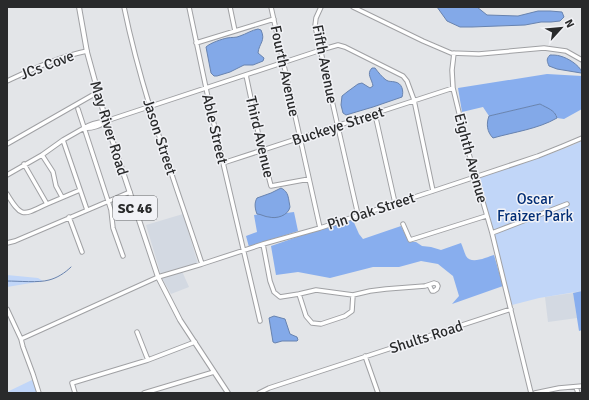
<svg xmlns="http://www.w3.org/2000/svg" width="589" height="400" viewBox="0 0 589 400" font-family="Signika,sans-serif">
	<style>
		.built { fill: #d3d9e2 }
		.green { fill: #c1d6f8 }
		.forest { fill: #88aeee }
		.water { fill: #83a9e8; stroke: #6883af }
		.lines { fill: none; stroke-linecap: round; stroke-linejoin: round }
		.stream { stroke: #6883af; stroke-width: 1 }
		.minor-casing { stroke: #a0a1a4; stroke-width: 5.5 }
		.major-casing { stroke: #a0a1a4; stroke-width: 6 }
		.minor { stroke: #fff; stroke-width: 3.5 }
		.major { stroke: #fff; stroke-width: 4 }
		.labels { text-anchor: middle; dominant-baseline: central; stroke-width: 3; stroke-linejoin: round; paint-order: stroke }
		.shield { fill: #f1f2f6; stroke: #656668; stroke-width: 1 }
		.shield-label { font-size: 14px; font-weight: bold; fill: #292a2b }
		.street-label { font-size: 15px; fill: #292a2b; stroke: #f1f2f6 }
		.park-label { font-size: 15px; fill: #012d75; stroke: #f1f2f6 }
	</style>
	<rect width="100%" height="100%" fill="#e3e5e8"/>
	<!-- built -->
	<path class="built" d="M183,214L198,264L181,269L189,287L171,294L162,278L146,225Z
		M573,293L577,318L548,322L545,297Z"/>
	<!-- green -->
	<path class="green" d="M582,141V291L539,298L512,305L490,218L478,178L479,177C514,166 549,156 582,141Z
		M7,275L38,278L43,281L7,287Z
		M34,379L38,393H7V392Z"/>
	<!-- forest -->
	<path class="forest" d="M547,74L582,76V109L564,119L557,118V116L540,104L489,116L483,107L462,112L458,88Z
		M294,212L298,231L249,247L246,236L257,232L254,215L261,214L267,217L281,216L286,213Z
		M352,218L359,234L363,239L401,226L409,242H416L422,246L431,247L441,250L461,243C463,247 464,252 466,256C471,265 487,257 494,255L503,286L452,304L459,296L453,276L438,264L421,261L399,267H373L330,278L298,272L276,275L271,246Z
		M582,291V330L579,331L573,293Z"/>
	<!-- water -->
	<path class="water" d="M437,7H477L487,15L518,16L538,11H550L562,12L564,17L560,21L551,22H541L525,25L472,27H460L447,21Z
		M258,29L261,30C266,41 259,43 258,53L264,58L263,61L253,65H244L230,72L217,76H214L211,73L206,47C210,43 222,39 227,38C232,37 236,38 240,36C246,34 252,30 258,29Z
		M550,55C553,55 557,55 560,56C568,58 579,65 582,72L581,73L557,69L549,66C547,61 546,59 550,55Z
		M372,68H375C378,72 382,77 386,80C389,82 391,81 395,82C402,83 404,91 402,97L373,107L346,115L343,113L341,105L342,96L347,92L358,84L362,83L370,88L373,86C372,79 366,74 372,68Z
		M540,104C547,108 555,110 557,118C538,129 514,132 493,138C487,132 486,124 489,116Z
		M281,188C287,191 288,195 289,201C289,201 290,207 290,207C288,216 276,219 269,217C265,217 261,214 257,214C255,209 254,203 257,198L271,193Z
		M274,316L285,319L290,334L297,337L298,340L297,341H282L275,343L273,342L269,318Z"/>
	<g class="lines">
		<!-- stream -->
		<path class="stream" d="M7,281C19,281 39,283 49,280C57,278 65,273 71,267"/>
		<defs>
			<path id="minor" d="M124,7C142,95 174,179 202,264
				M189,7L210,107L260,321
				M230,7L235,31
				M271,7L320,228
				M321,7L316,18L315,26L358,215
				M353,7L423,41L451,53L479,54L544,48L566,51L582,60
				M196,43L274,19
				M454,53L452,70L453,88L469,154L492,233L531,393
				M246,75L262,151L271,186L309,179
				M7,81C33,69 58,57 87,51
				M78,109L111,210L113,228L123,256
				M375,114L395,203
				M106,121C101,126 91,129 84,128C90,124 98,122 106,121L324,49L338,45L345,47L403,76L407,81L414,100L433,191
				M63,140L87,210
				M7,144L98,92
				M42,155L53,172L56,186L62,197
				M223,163L453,88
				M24,164L47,204L80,190
				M7,175L42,155L63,140L84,128
				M7,194C22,219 23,215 47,204
				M69,217L82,252
				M403,224L410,240L486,216
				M492,233L567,204
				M7,243L15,241L130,192
				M263,244L270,281L274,292L280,297L299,294L316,290L353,295L370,291L386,289L425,286L434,283L437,284L438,286L437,289L434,291H432L429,285
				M299,294L306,316L312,323L321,324L345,316L352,311L353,295
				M7,309L21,339L23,347L33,374L39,393
				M137,332L148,360
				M21,339L158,277L202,264L263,244L320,228L433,191L538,156L563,146L582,138
				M365,356L378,393
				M576,387L578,393
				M75,393L72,383L148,360L195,342
				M144,393L214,372
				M259,393L269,388L511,309
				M535,393L559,388L582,386"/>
			<path id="major" d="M79,7L87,52L98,92L106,121L158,277L180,320L228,393"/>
		</defs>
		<!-- minor casing -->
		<use href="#minor" class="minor-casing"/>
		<!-- major casing -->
		<use href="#major" class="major-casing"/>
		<!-- minor -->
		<use href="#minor" class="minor"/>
		<!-- major -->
		<use href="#major" class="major"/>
	</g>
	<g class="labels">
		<!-- shield labels -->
		<rect class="shield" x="113" y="196" width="44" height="24" rx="3"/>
		<g class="shield-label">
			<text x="135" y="208">SC 46</text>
		</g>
		<!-- street labels -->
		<g class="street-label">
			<text transform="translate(325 64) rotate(79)">Fifth Avenue</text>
			<text transform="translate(47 65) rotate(-21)">JCs Cove</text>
			<text transform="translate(285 71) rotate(78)">Fourth Avenue</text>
			<text transform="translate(338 126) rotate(-18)">Buckeye Street</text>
			<text transform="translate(109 128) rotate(73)">May River Road</text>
			<text transform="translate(215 129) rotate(77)">Able Street</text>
			<text transform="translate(160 137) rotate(72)">Jason Street</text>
			<text transform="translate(260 137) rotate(77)">Third Avenue</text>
			<text transform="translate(471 158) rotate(75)">Eighth Avenue</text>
			<text transform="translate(371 211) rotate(-18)">Pin Oak Street</text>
			<text transform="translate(426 337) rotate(-18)">Shults Road</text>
		</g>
		<!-- park labels -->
		<g class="park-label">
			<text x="535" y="199">Oscar<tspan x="535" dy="17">Fraizer Park</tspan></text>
		</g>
	</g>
	<!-- border -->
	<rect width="589" height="400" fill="none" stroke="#292a2b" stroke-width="16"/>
	<!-- north arrow -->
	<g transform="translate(561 28) rotate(63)" stroke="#f1f2f6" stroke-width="3" paint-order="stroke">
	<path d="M0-3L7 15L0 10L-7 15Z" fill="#292a2b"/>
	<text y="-6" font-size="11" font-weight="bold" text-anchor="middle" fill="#292a2b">N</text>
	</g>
</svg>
